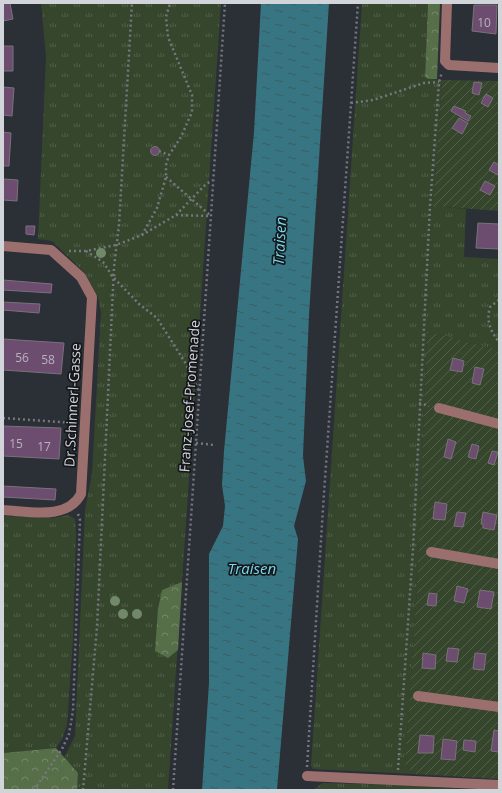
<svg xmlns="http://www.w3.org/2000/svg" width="502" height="793" viewBox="0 0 502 793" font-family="'Open Sans',sans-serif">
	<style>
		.grass { fill: url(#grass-tufts) }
		.forest { fill: url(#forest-crowns) }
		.garden { fill: url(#garden-furrows) }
		.pitch { fill: #36462d }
		.water { fill: url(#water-ripples) }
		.building { fill: #6d4d6f; stroke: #79727a }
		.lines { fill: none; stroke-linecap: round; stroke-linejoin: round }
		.path { stroke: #74787e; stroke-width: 2.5; stroke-dasharray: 2 3; stroke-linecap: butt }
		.minor { stroke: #9c6f6f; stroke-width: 10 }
		.tree { fill: #718969 }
		.labels { text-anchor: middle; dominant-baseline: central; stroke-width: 3.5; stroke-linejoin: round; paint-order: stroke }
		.number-label { font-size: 12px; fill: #b8b2be }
		.street-label { font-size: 14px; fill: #d1d4d9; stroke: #15171a }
		.water-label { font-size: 15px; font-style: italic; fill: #78daef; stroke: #15171a }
	</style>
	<defs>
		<pattern id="grass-tufts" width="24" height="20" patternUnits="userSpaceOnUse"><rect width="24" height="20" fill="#36462d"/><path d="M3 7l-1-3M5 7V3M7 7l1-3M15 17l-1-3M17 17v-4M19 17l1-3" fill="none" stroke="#52604b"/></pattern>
		<pattern id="forest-crowns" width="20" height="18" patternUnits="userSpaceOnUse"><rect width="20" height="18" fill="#566f48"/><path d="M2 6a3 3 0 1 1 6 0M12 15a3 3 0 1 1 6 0" fill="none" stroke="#75896a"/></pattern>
		<pattern id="garden-furrows" width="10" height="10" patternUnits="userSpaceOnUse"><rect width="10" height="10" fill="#36462d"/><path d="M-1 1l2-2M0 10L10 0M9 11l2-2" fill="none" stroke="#52604b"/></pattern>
		<pattern id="water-ripples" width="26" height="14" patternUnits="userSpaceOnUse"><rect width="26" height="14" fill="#377582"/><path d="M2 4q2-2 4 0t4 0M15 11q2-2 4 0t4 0" fill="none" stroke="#3b5d65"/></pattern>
	</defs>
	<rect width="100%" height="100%" fill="#2b2f36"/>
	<!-- grass -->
	<path class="grass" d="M41,3H221L168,790H77L78,773L64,758L75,736L85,510L92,474L101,312L98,297L85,273L52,241L38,239L46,56Z
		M362,3H428L425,76L429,79L442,80L433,206L466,209L464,257L499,259V350L427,331L417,587L405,764L414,774L313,769L311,766Z
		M69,515L75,519L76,533L73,639L67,725L62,739L56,748L3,753V516L53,518Z
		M323,783L402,785L401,790H313Z"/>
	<!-- forest -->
	<path class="forest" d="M428,3H440L437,79H429L425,77Z
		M182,582L178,650L168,658L155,651L158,609L162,590Z
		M56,748L78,773L77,790H3V753Z"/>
	<!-- garden -->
	<path class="garden" d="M442,80L499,81V211L433,206Z
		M427,331L499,350V779L414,774L405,764L417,587Z"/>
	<!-- pitch -->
	<path class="pitch" d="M402,785L478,790H401Z"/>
	<!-- water -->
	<path class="water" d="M261,3H329L309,315L303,456L306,481L294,526L298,539L277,790H202L209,683V554L223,526L225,506L222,485L224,451L254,132Z"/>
	<!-- building -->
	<path class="building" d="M10,3L13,19L3,21V4Z
		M474,5H497L496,34L472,31Z
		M3,46H13V71H3Z
		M474,82L482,83L479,95L472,93Z
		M3,87L14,88L12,116L3,115Z
		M486,94L493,98L488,107L481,103Z
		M454,106L466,111L465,113L471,116L468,121L451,111Z
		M459,118L468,123L462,134L452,128Z
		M3,132L11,133L9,166H3Z
		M150.5 151a4.5 4.5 0 1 1 9 0a4.5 4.5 0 1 1-9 0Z
		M494,162L499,165L498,175L489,170Z
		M3,179L18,180L17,201L3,200Z
		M485,181L495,186L490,195L480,190Z
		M478,223L499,224V249L476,248Z
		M26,226H35L34,235L26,234Z
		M3,280L52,284L51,293L3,290Z
		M3,302L40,304L39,313L3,310Z
		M3,339L64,343L61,374L3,370Z
		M453,358L464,361L462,372L450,370Z
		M475,367L484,369L480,385L472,383Z
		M3,426L61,428L59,459L3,456Z
		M448,439L456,442L451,459L444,457Z
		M472,444L479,446L476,459L468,457Z
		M492,451L498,452L494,465L488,463Z
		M3,486L56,489L55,500L3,497Z
		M435,502L447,504L445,520L433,519Z
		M457,512L466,513L463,527L454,526Z
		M483,512L497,515L494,530L483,528V524H481Z
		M457,586L468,589L464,603L454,601Z
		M480,590L494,592L491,609L477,607Z
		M429,593L437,594L436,606L427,605Z
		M448,648L459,649L457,662L446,661Z
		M423,653L436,655L435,669L422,668Z
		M475,653L486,654L484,670L473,669Z
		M494,730L499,731V752L491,751Z
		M420,735L434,736L433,753H418Z
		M443,739L457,741L455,760L441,759Z
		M464,740L476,741L475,752L463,750Z"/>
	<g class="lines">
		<!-- path -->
		<path class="path" d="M351,103L373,100L424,83L439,82
			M159,151L169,155
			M166,177L210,215
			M176,215L206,184L213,180
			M142,235L157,208L166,177V165L169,155L181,137L192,112V95L168,37L166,17L170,3
			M69,251H86L116,245L142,235L176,215L210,216
			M86,251L103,262L113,277L139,304L157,318L186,364L200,393
			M499,300L490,307C486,321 490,330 499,342
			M419,403L429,406
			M3,418L74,423
			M196,443L214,445
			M307,767L323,508L358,3
			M398,770L413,549L430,206L439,82L442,72
			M34,790L62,749L69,734L73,711L80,520L78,514
			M83,790L97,627L114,267L119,225L132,3
			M173,790L225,3"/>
		<!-- minor -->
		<path class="minor" d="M447,3L445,61L449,65L499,68
			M3,246L51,250L81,277L92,297L81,494C67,521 28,511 3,510
			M439,408L499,424
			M431,552L499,564
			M418,696L499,707
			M307,776L499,785"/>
	</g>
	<!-- trees -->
	<g class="tree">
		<circle cx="101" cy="253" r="5"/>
		<circle cx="115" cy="601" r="5"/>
		<circle cx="123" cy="614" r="5"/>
		<circle cx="137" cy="614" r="5"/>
	</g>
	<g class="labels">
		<!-- number labels -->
		<g class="number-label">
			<text x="484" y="22">10</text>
			<text x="22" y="357">56</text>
			<text x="48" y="359">58</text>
			<text x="16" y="443">15</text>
			<text x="44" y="446">17</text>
		</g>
		<!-- street labels -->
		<g class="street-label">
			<text transform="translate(189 396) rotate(-86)">Franz-Josef-Promenade</text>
			<text transform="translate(72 405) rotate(-87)">Dr.Schinnerl-Gasse</text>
		</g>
		<!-- water labels -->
		<g class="water-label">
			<text transform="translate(279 241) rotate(-87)">Traisen</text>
			<text x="252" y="568">Traisen</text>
		</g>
	</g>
	<!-- border -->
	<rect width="502" height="793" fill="none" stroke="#d1d4d9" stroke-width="8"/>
</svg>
